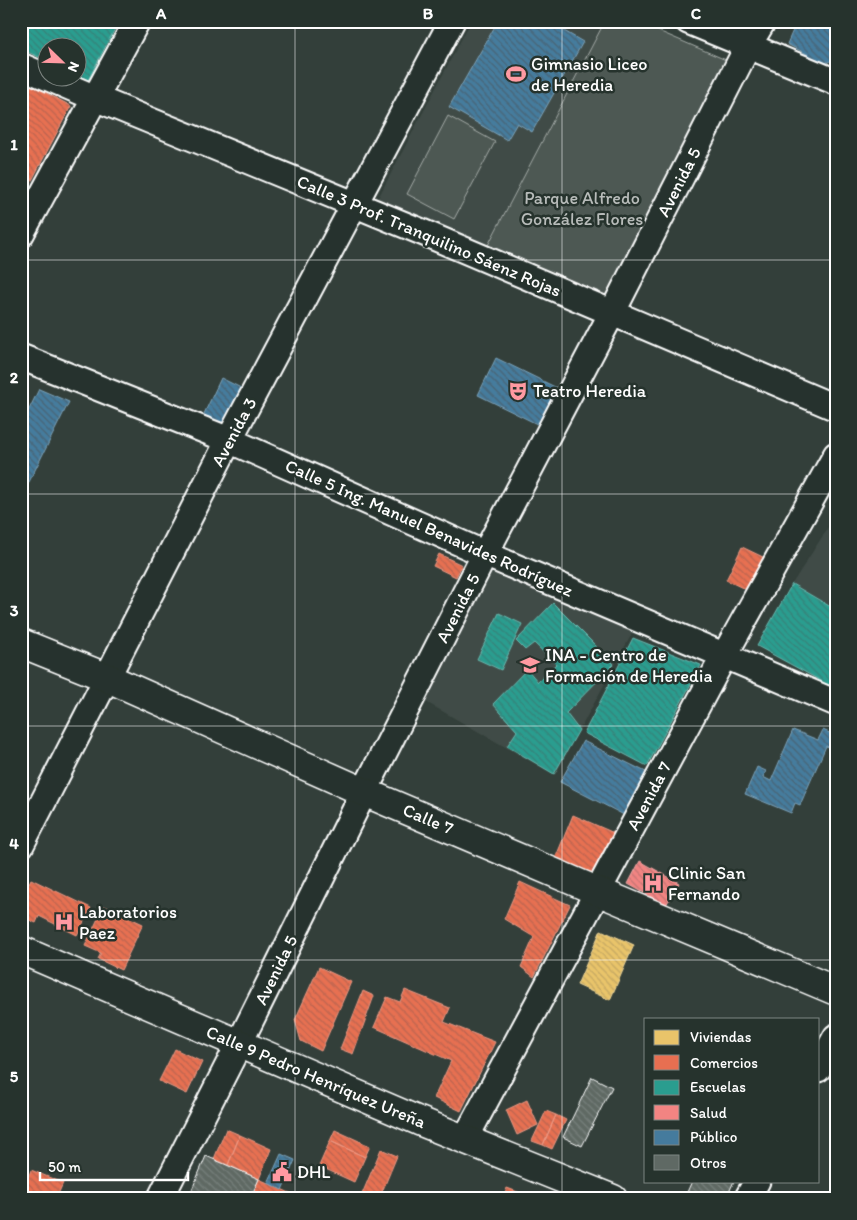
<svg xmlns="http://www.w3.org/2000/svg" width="857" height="1220" viewBox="0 0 857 1220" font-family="Itim,sans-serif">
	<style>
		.built { fill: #404c47 }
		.park { fill: #4d5853; stroke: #a6aca9 }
		.homes { fill: url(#homes-back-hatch); stroke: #f0d697 }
		.shops { fill: url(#shops-back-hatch); stroke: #ee9a85 }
		.schools { fill: url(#schools-back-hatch); stroke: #6abab1 }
		.health { fill: url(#health-back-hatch); stroke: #f6a9a8 }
		.public { fill: url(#public-back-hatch); stroke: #7da3ba }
		.building { fill: url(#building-back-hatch); stroke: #fff }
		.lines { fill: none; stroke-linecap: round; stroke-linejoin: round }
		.minor-casing { stroke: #fff; stroke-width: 29 }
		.major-casing { stroke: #fff; stroke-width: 31 }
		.minor { stroke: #26332d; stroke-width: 25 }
		.major { stroke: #26332d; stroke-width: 28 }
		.grid { fill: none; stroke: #fff; stroke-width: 1; stroke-opacity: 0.55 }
		.labels { text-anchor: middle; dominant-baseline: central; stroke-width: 5; stroke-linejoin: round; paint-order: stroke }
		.poi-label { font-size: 18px; fill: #fff; stroke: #26332d; text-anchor: start }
		.street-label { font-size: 18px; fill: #fff; stroke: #26332d }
		.park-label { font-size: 18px; fill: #b8bcba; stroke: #26332d }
		.neatline { fill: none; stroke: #fff; stroke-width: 2 }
		.grid-label { font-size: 16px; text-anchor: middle; font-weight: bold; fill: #fff }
	</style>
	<defs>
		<pattern id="homes-back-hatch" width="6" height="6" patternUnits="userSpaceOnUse" patternTransform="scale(1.25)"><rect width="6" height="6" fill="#e9c46a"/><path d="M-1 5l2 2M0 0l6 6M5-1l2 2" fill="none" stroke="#c2a662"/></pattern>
		<pattern id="shops-back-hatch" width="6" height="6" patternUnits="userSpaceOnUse" patternTransform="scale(1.25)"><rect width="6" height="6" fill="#e76f51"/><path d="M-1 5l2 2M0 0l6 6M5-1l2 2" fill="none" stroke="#b86450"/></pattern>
		<pattern id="schools-back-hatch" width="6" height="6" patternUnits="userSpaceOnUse" patternTransform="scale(1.25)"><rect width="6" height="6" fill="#2a9d8f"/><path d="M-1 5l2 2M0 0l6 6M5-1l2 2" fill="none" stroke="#368178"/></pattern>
		<pattern id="health-back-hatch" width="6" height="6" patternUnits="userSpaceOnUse" patternTransform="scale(1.25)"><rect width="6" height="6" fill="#f28482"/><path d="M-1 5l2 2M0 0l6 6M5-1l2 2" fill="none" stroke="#c07372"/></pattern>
		<pattern id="public-back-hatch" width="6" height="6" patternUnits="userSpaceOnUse" patternTransform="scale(1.25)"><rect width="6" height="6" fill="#457b9d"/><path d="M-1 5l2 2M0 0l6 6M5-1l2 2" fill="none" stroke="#486474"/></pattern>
		<pattern id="building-back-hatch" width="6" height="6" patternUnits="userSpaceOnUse" patternTransform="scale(1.25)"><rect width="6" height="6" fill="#5f6964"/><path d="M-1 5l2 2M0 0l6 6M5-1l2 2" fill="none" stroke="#77807b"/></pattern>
	</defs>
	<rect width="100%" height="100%" fill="#333f3a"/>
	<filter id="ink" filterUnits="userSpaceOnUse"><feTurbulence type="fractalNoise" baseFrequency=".02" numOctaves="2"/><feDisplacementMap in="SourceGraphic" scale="10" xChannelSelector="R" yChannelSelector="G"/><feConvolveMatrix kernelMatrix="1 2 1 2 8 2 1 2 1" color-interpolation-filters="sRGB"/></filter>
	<g filter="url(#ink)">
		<!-- built -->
		<path class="built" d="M471,21H605L486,249L376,202Z
			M836,515V610L792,584Z
			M491,573L635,628L555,775L426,702Z"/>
		<!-- park -->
		<path class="park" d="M605,21H635L733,63L609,303L486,249Z
			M448,116L495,142L454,219L407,194Z"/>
		<!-- homes -->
		<path class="homes" d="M601,930L634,945L610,1000L577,985Z"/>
		<!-- shops -->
		<path class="shops" d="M29,84L71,106L21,201V98Z
			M742,547L765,558L749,591L726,580Z
			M439,554L462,565L456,577L433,566Z
			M573,815L614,833L598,871L587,872L555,859Z
			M31,879L91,908L77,935L39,916L36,923L21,916V898Z
			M520,882L570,905L534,977L521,967L534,937L504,919Z
			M104,906L143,924L121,970L98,959L101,953L85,946Z
			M319,967L351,982L321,1051L301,1041L295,1020Z
			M405,990L450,1008L444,1022L495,1042L461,1111L434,1098L451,1061L374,1027L387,997L400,1002Z
			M363,991L374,996L353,1054L340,1049Z
			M175,1049L202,1062L187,1094L159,1081Z
			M527,1100L538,1125L517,1135L506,1110Z
			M546,1111L556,1115L543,1145L532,1141Z
			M556,1115L566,1120L552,1149L543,1145Z
			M226,1129L240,1135L228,1165L214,1159Z
			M335,1130L370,1146L365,1157L330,1141Z
			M240,1135L271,1149L259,1179L228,1165Z
			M330,1141L365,1157L354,1182L319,1166Z
			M381,1149L397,1156L379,1199H360Z
			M31,1170L63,1183L56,1199H21V1195Z
			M259,1179L268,1183L303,1199H250Z
			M507,1188L526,1195L525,1199H503Z"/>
		<!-- schools -->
		<path class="schools" d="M31,21H119L88,80L78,75V48H48V61L21,49V41Z
			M792,584L836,610V689L757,646Z
			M553,603L614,664L566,713L579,730L554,774L507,746L517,731L493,704L527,669L538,682L556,664L534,643L525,650L516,641Z
			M499,613L522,624L501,670L477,659Z
			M633,638L701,665L647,766L584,733Z"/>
		<!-- health -->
		<path class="health" d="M640,861L679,883L666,905L628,884Z"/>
		<!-- public -->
		<path class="public" d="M498,21H547L583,42L532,132L517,123L507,140L449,107Z
			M797,21H836V59L825,63L787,44Z
			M496,358L557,388L539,425L478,395Z
			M221,378L247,391L230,424L220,426L202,418Z
			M39,389L69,402L21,498V426Z
			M793,730L818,740L823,730L836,736V739L832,748L826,746L800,805L795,803L791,813L745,794L757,767L766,771L763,777L771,781Z
			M583,741L648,773L624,815L560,782Z
			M281,1154L295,1160L282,1190L268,1183Z"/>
		<!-- building -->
		<path class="building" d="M592,1077L612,1087L582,1146L563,1137Z
			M206,1156L259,1179L250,1199H188Z
			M692,1181H734L726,1199H684Z"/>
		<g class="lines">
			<defs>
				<path id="minor" d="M688,21L836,82
					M21,66L95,98L422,232L836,408
					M21,234L137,21
					M21,357L229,440L485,554L836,703
					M21,845L229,440L452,21
					M818,1069L836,1037
					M465,1139L724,656L836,455
					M160,1199L239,1044L364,792L485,554L612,313L748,46L763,21
					M747,1199L757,1181"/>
				<path id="major" d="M21,643L108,678L364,792L597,891L836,991
					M21,950L419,1121L613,1199"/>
			</defs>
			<!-- minor casing -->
			<use href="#minor" class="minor-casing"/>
			<!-- major casing -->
			<use href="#major" class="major-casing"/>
			<!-- minor -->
			<use href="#minor" class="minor"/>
			<!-- major -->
			<use href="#major" class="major"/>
		</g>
	</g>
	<!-- grid -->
	<path class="grid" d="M295,21V1199M562,21V1199M21,260H836M21,494H836M21,726H836M21,960H836"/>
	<!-- icons -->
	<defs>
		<symbol id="stadium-bare" viewBox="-9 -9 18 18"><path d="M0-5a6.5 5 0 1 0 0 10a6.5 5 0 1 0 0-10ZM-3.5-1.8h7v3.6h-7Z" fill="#ff9aa2" stroke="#26332d" stroke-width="2.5" paint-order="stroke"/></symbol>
		<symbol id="theatre-bare" viewBox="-9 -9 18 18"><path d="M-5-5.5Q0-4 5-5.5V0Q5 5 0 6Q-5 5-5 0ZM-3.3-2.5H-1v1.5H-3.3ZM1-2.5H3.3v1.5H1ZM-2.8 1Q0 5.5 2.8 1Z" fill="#ff9aa2" stroke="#26332d" stroke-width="2.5" paint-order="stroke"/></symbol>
		<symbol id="university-bare" viewBox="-9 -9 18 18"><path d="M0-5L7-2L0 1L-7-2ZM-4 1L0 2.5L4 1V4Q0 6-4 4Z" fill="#ff9aa2" stroke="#26332d" stroke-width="2.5" paint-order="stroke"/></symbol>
		<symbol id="hospital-bare" viewBox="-9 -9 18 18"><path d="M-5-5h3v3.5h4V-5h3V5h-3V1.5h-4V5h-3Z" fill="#ff9aa2" stroke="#26332d" stroke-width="2.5" paint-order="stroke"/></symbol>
		<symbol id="civic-bare" viewBox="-9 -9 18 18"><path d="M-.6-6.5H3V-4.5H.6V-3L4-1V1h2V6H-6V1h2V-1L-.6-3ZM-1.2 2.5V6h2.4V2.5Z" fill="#ff9aa2" stroke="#26332d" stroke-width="2.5" paint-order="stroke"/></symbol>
	</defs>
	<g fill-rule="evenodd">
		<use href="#stadium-bare" x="502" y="60" width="28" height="28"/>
		<use href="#theatre-bare" x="504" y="377" width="28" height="28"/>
		<use href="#university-bare" x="516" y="651" width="28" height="28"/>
		<use href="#hospital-bare" x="639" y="869" width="28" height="28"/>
		<use href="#hospital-bare" x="50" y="908" width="28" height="28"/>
		<use href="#civic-bare" x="268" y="1158" width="28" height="28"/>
	</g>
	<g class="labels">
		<!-- poi labels -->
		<g class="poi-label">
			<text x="531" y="64">Gimnasio Liceo<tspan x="531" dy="21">de Heredia</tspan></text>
			<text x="533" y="391">Teatro Heredia</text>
			<text x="545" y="655">INA - Centro de<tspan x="545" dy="21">Formación de Heredia</tspan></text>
			<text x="668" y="873">Clinic San<tspan x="668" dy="21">Fernando</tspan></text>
			<text x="79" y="912">Laboratorios<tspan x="79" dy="21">Paez</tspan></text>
			<text x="297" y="1172">DHL</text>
		</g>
		<!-- street labels -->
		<g class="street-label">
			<text transform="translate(679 182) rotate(-63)">Avenida 5</text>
			<text transform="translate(429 236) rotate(23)">Calle 3 Prof. Tranquilino Sáenz Rojas</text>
			<text transform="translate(234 432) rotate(-62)">Avenida 3</text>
			<text transform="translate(429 528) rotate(24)">Calle 5 Ing. Manuel Benavides Rodríguez</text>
			<text transform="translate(458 608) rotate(-63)">Avenida 5</text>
			<text transform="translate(649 796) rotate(-62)">Avenida 7</text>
			<text transform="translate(428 819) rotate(23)">Calle 7</text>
			<text transform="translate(276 970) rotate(-64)">Avenida 5</text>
			<text transform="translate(316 1077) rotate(23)">Calle 9 Pedro Henríquez Ureña</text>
		</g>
		<!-- park labels -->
		<g class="park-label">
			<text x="582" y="198">Parque Alfredo<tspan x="582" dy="21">González Flores</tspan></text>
		</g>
	</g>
	<!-- margin -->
	<rect width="857" height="1220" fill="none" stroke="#26332d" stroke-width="55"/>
	<!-- legend -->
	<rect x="644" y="1018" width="175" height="165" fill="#26332d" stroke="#7d8581"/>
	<rect x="654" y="1030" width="25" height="15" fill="#e9c46a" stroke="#7d8581"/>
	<text x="690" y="1042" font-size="15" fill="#ffffff">Viviendas</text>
	<rect x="654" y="1055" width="25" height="15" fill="#e76f51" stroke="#7d8581"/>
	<text x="690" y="1068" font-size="15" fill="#ffffff">Comercios</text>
	<rect x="654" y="1080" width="25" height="15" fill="#2a9d8f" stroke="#7d8581"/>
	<text x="690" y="1092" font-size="15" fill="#ffffff">Escuelas</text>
	<rect x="654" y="1105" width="25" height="15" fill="#f28482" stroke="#7d8581"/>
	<text x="690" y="1118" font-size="15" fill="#ffffff">Salud</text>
	<rect x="654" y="1130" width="25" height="15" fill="#457b9d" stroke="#7d8581"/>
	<text x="690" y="1142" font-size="15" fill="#ffffff">Público</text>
	<rect x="654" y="1155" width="25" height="15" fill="#5f6964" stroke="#7d8581"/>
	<text x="690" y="1168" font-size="15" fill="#ffffff">Otros</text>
	<!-- north arrow -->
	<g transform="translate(62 62) rotate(113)"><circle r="24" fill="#26332d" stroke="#7d8581"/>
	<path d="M0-4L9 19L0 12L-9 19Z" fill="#ff9aa2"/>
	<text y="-8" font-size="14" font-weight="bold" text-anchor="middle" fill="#ffffff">N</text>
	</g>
	<!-- scale -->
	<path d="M40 1172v8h148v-8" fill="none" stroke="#ffffff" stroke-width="2.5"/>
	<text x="48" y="1172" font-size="15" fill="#ffffff" stroke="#26332d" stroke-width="4" paint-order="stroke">50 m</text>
	<rect x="28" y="28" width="802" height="1164" class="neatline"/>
	<g class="grid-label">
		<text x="161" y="19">A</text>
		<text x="428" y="19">B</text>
		<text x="696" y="19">C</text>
		<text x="14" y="150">1</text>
		<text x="14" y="383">2</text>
		<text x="14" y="616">3</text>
		<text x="14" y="849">4</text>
		<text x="14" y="1082">5</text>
	</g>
</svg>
